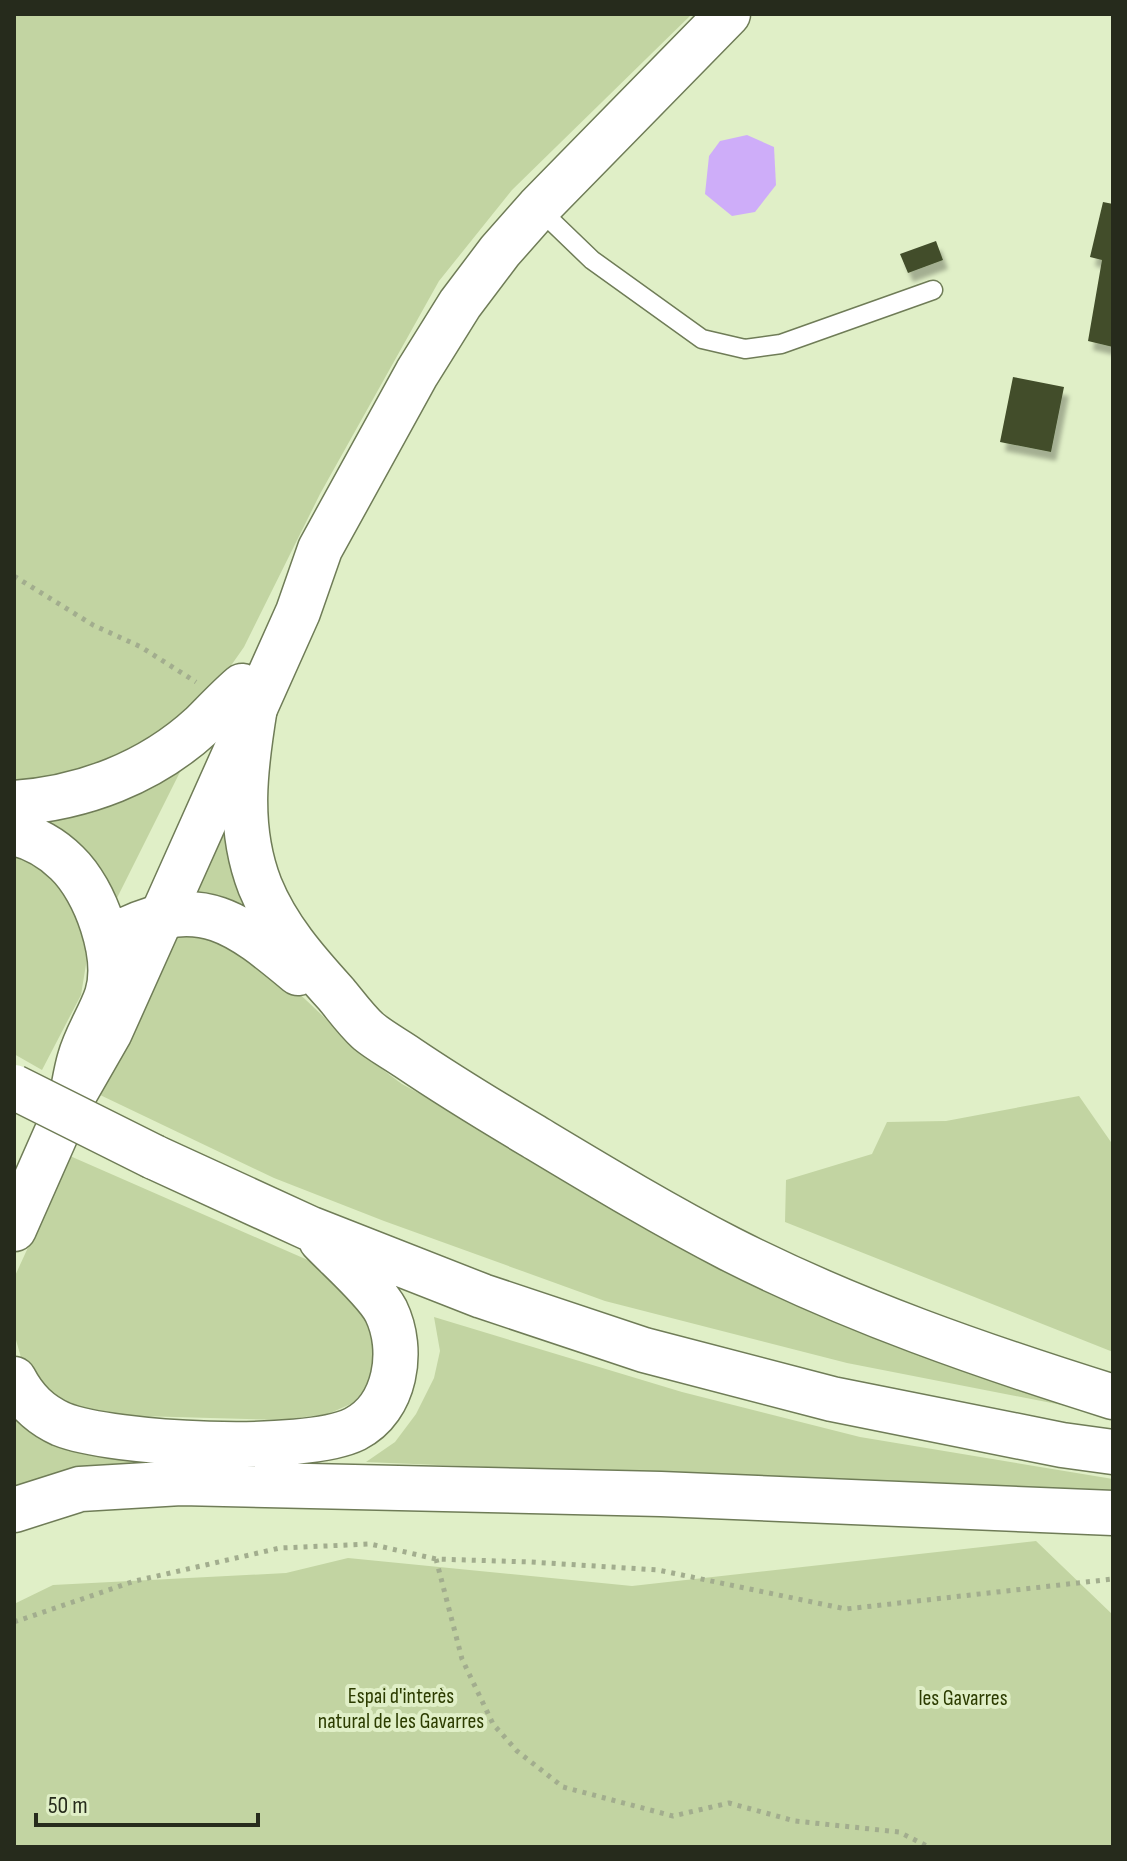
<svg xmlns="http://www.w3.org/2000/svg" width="1127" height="1861" viewBox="0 0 1127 1861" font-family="'Sofia Sans Condensed',sans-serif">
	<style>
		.green { fill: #c2d4a2 }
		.water { fill: #ceadf9 }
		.building { fill: #424e2b; filter: url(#shadow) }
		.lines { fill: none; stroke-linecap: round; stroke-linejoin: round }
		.service-casing { stroke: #6f7c57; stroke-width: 21 }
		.secondary-casing { stroke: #6f7c57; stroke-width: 47 }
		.trunk-casing { stroke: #6f7c57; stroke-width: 47 }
		.path { stroke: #a2ad8e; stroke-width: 5; stroke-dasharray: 4 6; stroke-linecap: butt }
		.service { stroke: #fff; stroke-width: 18 }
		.secondary { stroke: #fff; stroke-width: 44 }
		.trunk { stroke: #fff; stroke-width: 44 }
		.trunk-bridge-casing { stroke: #6f7c57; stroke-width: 47; stroke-linecap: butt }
		.trunk-bridge { stroke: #fff; stroke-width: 44 }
		.labels { text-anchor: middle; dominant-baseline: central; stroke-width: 8; stroke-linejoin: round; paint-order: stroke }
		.park-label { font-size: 22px; fill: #2c3c00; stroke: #e0efc7 }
	</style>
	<defs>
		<filter id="shadow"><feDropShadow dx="5" dy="9" stdDeviation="2" flood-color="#0004"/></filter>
	</defs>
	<rect width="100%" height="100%" fill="#e0efc7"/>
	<!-- green -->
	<path class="green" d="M14,14H692L512,190L439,281L320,494L244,647L216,687L188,718L76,779L14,787Z
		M187,758L114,904L38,818Z
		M223,812L252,912L192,895Z
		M14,846L69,890L89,946L81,995L42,1070L14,1054Z
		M186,926L266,962L367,1058L402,1084L506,1141L1113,1415L847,1363L605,1301L384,1221L274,1178L98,1094L169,930Z
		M1079,1096L1113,1145V1352L785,1222L786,1180L872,1154L887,1122L946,1121Z
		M70,1156L310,1261L347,1286L377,1336L371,1382L353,1403L328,1414L282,1420L102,1415L76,1408L43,1390L24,1368L14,1333V1278Z
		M434,1317L682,1392L860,1437L1113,1479V1493L366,1462L395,1442L416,1414L434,1378L440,1351Z
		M14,1404L179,1461L14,1497Z
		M1036,1541L1113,1615V1847H14V1604L53,1585L286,1573L348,1558L632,1586Z"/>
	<!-- water -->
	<path class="water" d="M747,135L774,147L776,185L755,212L732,216L705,194L709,156L720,141Z"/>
	<!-- building -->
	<path class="building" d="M1103,202L1113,204V347L1088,341L1102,260L1090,257Z
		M936,241L943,260L908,273L900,254Z
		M1013,377L1064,387L1051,452L1000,442Z"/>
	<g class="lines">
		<defs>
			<path id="service" d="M538,208L592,260L702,339L745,349L781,344L933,290"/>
			<path id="secondary" d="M14,1229L71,1100L110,1032L162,916L298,612L320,549L417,373L460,304L500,251L538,208L728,14"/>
			<path id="trunk" d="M255,707C245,768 237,827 260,886C277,928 306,961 336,994C346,1006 356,1020 368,1031C380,1041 395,1049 408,1058C448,1085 489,1110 531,1135C596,1174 662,1214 730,1249C852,1311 982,1356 1113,1397
				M14,803C83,798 150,773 202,725C215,712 228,698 242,686
				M14,833C34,838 53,849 67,863C96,891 119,956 107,995C100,1016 86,1036 80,1058C76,1071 74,1086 71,1100
				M125,930C202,894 238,923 298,973
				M154,1157L311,1229L482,1296L644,1350L832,1399L1062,1445L1113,1452
				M14,1379C25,1400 39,1414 61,1424C113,1445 305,1454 355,1429C396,1408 405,1350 386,1311C375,1290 338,1258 321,1240
				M14,1510L80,1489L181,1483L661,1494L1113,1513"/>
		</defs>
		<!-- service casing -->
		<use href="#service" class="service-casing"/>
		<!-- secondary casing -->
		<use href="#secondary" class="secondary-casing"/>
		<!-- trunk casing -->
		<use href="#trunk" class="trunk-casing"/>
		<!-- path -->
		<path class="path" d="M14,576L93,625L141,647L196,682
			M436,1559L462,1659L493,1724L517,1751L563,1787L673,1816L729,1803L795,1821L899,1832L929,1847
			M14,1622L135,1581L280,1548L370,1544L436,1559L530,1562L658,1570L846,1609L1113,1579"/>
		<!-- service -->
		<use href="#service" class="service"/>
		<!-- secondary -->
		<use href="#secondary" class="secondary"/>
		<!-- trunk -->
		<use href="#trunk" class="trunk"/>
		<defs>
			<path id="trunk-bridge" d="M14,1087L154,1157"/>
		</defs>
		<!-- trunk-bridge casing -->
		<use href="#trunk-bridge" class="trunk-bridge-casing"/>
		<!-- trunk-bridge -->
		<use href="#trunk-bridge" class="trunk-bridge"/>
	</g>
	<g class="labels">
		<!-- park labels -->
		<g class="park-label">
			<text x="401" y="1696">Espai d'interès<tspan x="401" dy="25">natural de les Gavarres</tspan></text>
			<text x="963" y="1698">les Gavarres</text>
		</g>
	</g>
	<!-- border -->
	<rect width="1127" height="1861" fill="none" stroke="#262b1c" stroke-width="32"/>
	<!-- scale -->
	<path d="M36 1813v12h222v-12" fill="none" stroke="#262b1c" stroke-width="4"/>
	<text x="48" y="1813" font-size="24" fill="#262b1c" stroke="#e0efc7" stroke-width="6" paint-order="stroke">50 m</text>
</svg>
